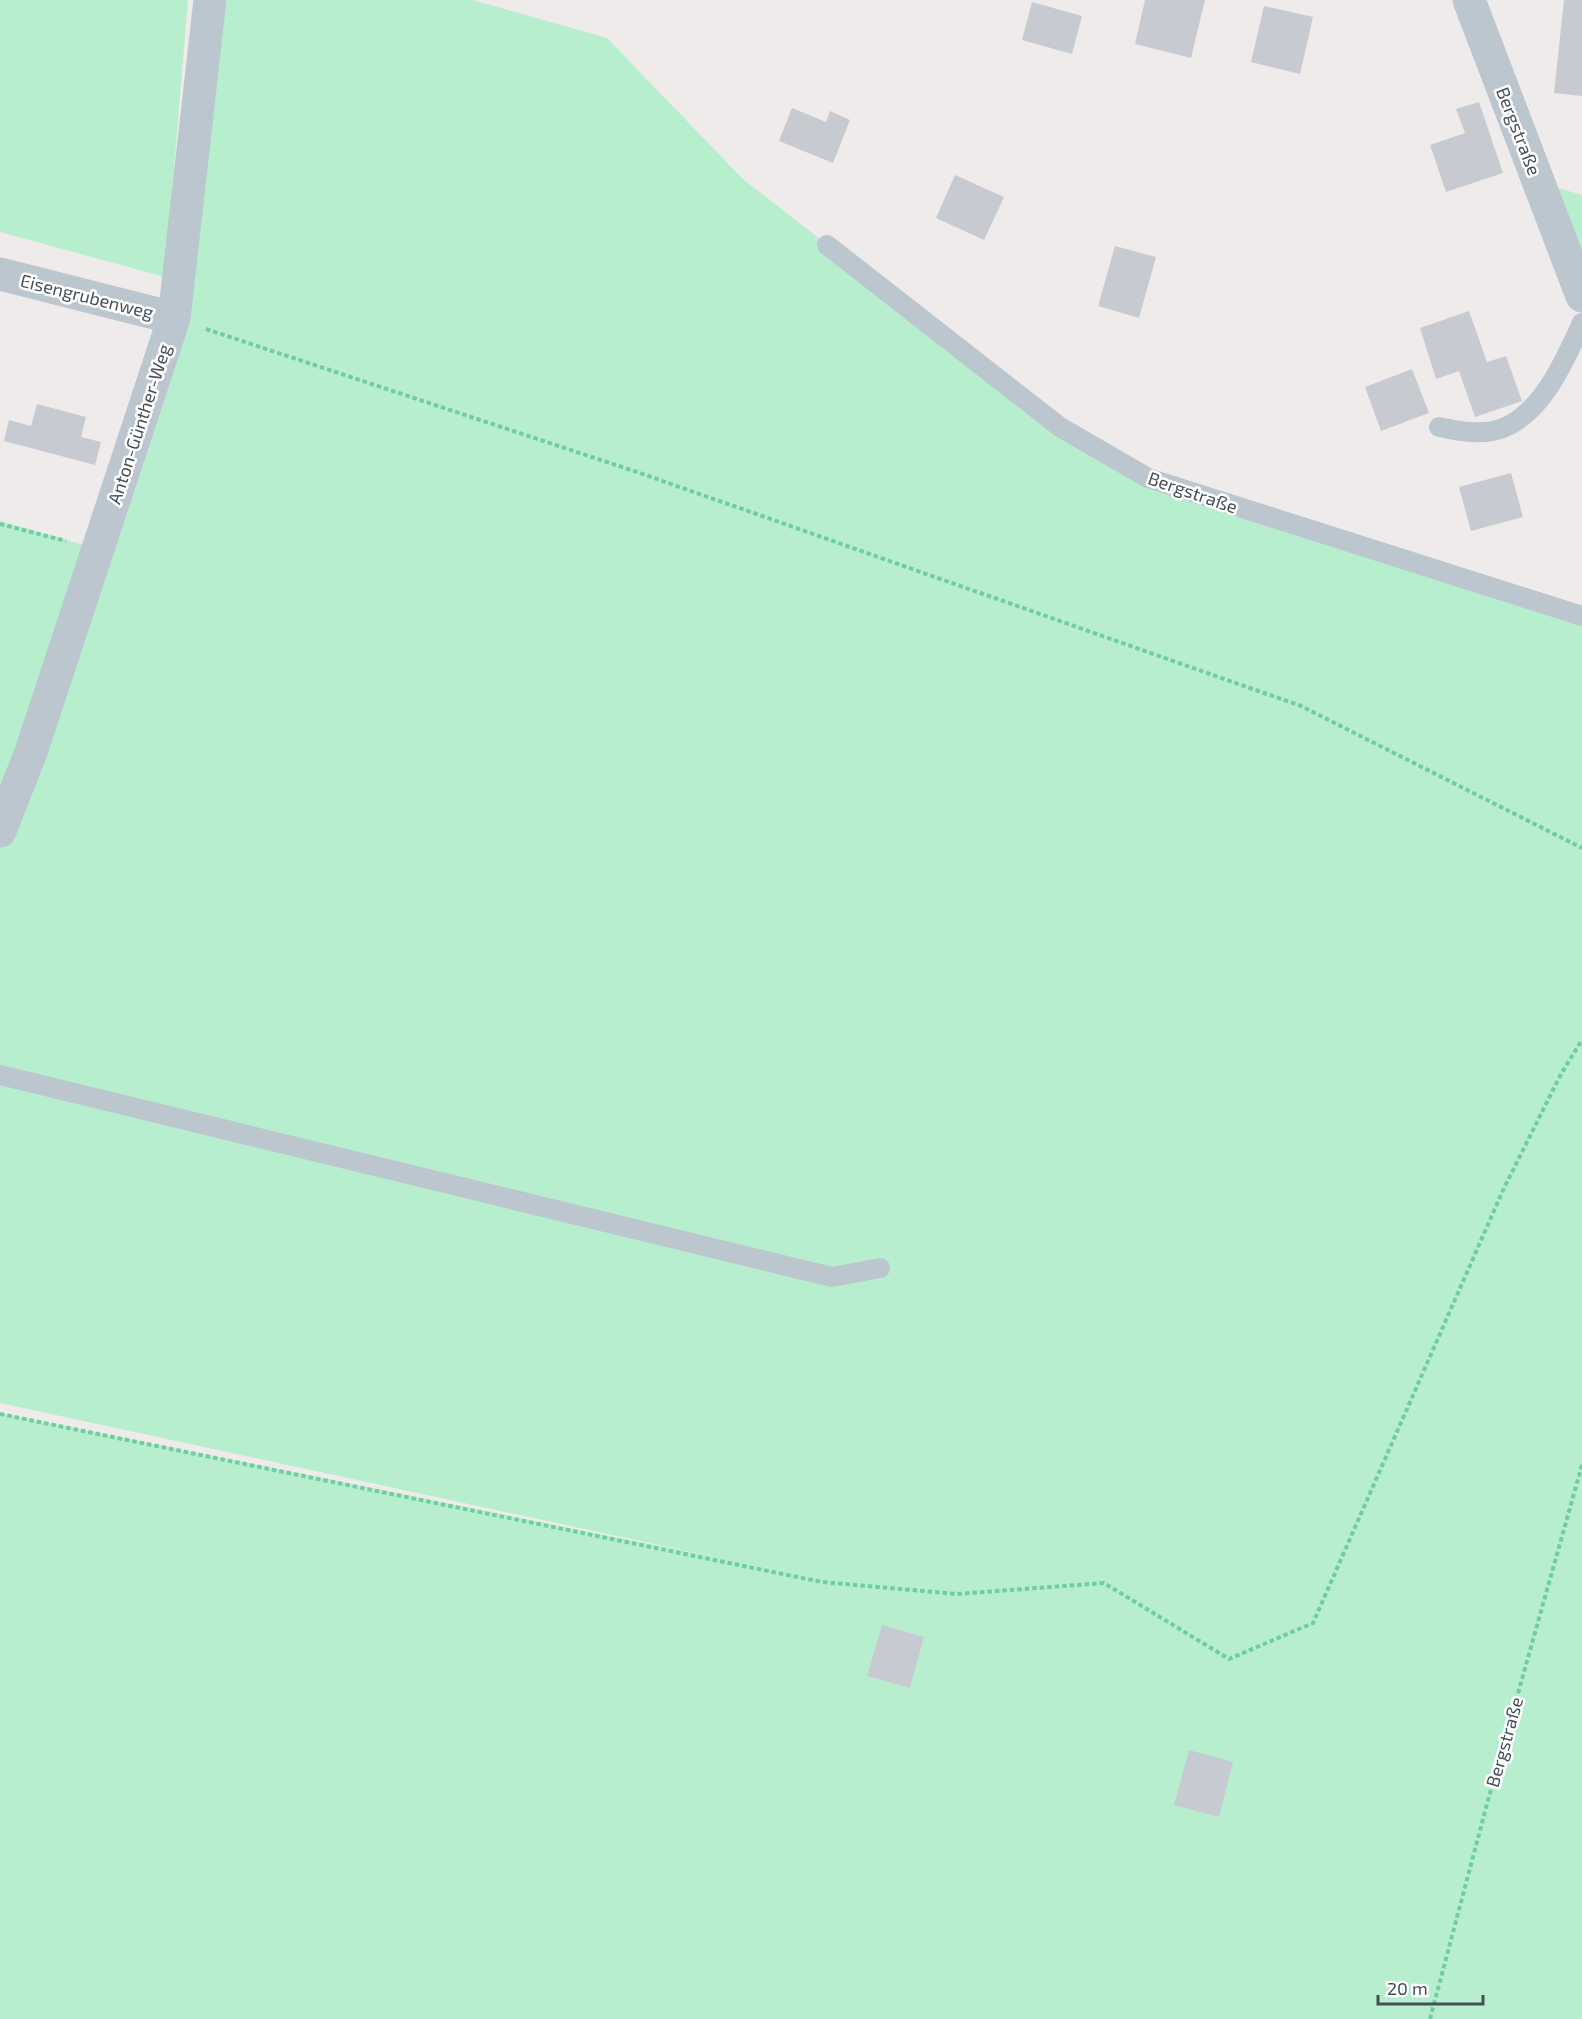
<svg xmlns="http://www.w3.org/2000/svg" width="1582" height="2019" viewBox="0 0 1582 2019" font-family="'Exo 2',sans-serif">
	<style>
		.green { fill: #b7efce }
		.building { fill: #c8cad1 }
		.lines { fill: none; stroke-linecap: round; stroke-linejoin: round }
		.path { stroke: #6fcda0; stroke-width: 4; stroke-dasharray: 4.5 3; stroke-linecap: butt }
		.lane { stroke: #bcc6cf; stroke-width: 20 }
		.street { stroke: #bcc6cf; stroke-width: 33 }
		.labels { text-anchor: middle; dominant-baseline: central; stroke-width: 5; stroke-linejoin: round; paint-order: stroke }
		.street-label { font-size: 18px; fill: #444f59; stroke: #fff }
	</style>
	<rect width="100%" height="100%" fill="#efebeb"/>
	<!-- green -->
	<path class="green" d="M0,0H188L165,277L0,232Z
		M210,0H473L607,38L743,179L1060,427L1148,478L1582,616V2019H0V1413L719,1558L0,1403V521L98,549L174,318Z
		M1538,182L1582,195V296Z"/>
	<!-- building -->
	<path class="building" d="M1145,0H1205L1191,58L1135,44Z
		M1564,0H1582V96L1554,93Z
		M1032,2L1082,16L1072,54L1022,40Z
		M1264,6L1313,17L1300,74L1251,62Z
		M1479,102L1503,173L1446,192L1430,145L1465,133L1456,109Z
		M792,108L826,122L830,111L850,120L833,163L779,141Z
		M955,175L1004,197L984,240L936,218Z
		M1115,246L1156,257L1139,318L1098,306Z
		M1469,311L1487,362L1506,356L1522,401L1475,417L1459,371L1436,379L1420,328Z
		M1412,369L1429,413L1381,431L1365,387Z
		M37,404L86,417L81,437L101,442L95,465L4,441L9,420L31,426Z
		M1511,473L1523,517L1471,531L1459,487Z
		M882,1625L924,1637L910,1688L867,1676Z
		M1189,1750L1233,1762L1219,1817L1174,1805Z"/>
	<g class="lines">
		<!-- path -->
		<path class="path" d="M206,329L640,473L1301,706L1582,848
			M0,524L66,541
			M0,1414L822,1582L957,1594L1104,1583L1229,1659L1313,1623L1504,1188L1561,1074L1582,1040
			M1430,2019L1487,1804L1582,1465"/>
		<!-- lane -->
		<path class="lane" d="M827,245L1060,427L1148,478L1582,616
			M1439,427C1459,431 1483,436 1503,428C1543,412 1565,360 1582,323
			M0,1075L832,1277L880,1268"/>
		<!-- street -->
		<path class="street" d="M1469,0L1582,296
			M0,274L174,318
			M0,831L31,752L174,318L210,0"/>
	</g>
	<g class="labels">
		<!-- street labels -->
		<g class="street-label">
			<text transform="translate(1519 131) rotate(69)">Bergstraße</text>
			<text transform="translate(87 296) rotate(14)">Eisengrubenweg</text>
			<text transform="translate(139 424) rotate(-72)">Anton-Günther-Weg</text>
			<text transform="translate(1193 492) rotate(19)">Bergstraße</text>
			<text transform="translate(1504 1742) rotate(-74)">Bergstraße</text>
		</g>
	</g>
	<!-- scale -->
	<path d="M1378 1995v9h105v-9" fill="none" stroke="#444f59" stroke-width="3"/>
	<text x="1387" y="1995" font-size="18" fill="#444f59" stroke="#ffffff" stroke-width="4.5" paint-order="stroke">20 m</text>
</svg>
